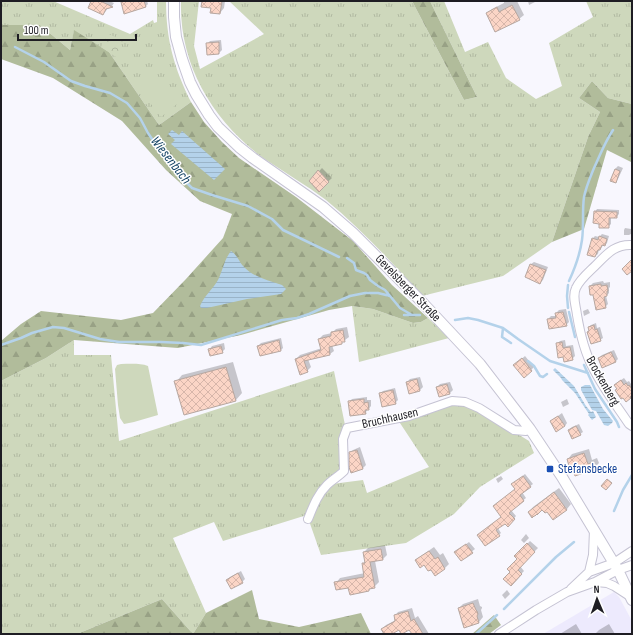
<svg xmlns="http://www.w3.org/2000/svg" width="633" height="635" viewBox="0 0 633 635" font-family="'Sofia Sans Condensed',sans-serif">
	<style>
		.built { fill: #edeafd }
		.grass { fill: url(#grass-tufts) }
		.forest { fill: url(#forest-firs) }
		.park { fill: url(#park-crowns) }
		.pitch { fill: #ced8bc }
		.water { fill: url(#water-rules) }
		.shadow { fill: #0003 }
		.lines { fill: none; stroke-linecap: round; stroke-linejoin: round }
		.stream { stroke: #b4d2ea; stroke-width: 2.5 }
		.building { fill: url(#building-cross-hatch); stroke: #b7a7a0 }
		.minor-casing { stroke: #c5c3d3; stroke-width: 10 }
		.major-casing { stroke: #c5c3d3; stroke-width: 12 }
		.minor { stroke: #fff; stroke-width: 8 }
		.major { stroke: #fff; stroke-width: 10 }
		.transit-dot { fill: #1a4fb4; stroke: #fff; stroke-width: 1.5 }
		.labels { text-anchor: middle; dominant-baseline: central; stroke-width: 3; stroke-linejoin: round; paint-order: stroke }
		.street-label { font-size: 13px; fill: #1e1d23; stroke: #fff }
		.transit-label { font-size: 13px; fill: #164399; stroke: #fff; text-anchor: start }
		.water-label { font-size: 14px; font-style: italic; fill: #144365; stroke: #fff }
	</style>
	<defs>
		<pattern id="grass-tufts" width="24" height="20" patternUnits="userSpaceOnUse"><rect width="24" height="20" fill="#ced8bc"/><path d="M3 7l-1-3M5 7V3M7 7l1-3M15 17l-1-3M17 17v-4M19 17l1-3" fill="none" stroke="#b0b9a1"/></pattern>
		<pattern id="forest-firs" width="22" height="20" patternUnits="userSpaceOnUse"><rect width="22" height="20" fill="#b1bc9b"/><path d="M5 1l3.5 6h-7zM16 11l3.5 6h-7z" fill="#98a185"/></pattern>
		<pattern id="park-crowns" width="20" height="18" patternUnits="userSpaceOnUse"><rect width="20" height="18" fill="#ced8bc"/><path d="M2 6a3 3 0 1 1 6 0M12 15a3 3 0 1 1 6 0" fill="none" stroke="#b0b9a1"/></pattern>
		<pattern id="water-rules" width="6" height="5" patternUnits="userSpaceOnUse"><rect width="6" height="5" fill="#b4d2ea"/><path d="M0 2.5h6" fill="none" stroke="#9ab4c8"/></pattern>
		<pattern id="building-cross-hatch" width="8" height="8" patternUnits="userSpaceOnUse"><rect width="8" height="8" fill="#fbd5c6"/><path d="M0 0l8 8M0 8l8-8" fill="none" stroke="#d7b6aa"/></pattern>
	</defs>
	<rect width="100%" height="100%" fill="#f8f7fe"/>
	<!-- built -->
	<path class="built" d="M614,592L619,597L632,621V634H543Z"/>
	<!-- grass -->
	<path class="grass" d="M1,1H53L130,34L153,20L154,23L157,22V1H166C166,39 174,68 191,102L159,125L109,52L74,31L70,50L40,25H1Z
		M181,1H199L194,46L200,69L264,34L229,1H412L464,100L477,97L430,1H444L465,52L488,42L506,78L536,99L562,86L549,43L593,17L586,1H632V104L608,98L592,81L579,98L600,112L588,137L552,242L503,276L422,296C392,262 361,229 326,200C306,185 284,172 263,158C213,121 179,65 181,1Z
		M352,306L373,309L413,323L421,322L428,318L449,338L359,362Z
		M74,340V355H111L119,441L334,371L345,425L340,471L332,484L363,480L367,493L429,467L398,420L445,406L459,404L479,410L529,441L534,453L480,487L454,514L406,543L321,555L307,515L223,541L214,522L173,538L206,613L193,634L162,599L77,634H1V381L46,358Z"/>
	<!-- forest -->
	<path class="forest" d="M412,1H430L477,97L464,100Z
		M1,25H40L70,50L74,30L109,52L159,125L191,102L204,122L222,142L239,158L296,197L353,241L392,285L428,318L421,322L413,323L373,309L352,306L329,310L241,335L178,348L74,340L46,358L1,381V341L21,324L41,311L121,320L153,313L186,279L223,238L232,214L200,201L166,170L122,121L53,78L1,59Z
		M592,81L608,98L632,104L631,162L607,150L584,229L552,242L588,137L600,112L579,98Z
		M252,590L259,619L299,627L361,613L371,634H77L162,599L193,634L206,613Z
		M494,615L501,625L489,634H472Z"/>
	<!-- park -->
	<path class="park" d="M108,34L123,40L116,57L101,47Z"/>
	<!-- pitch -->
	<path class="pitch" d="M154,74L177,104L161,117L138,87Z
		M121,364C130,364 140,363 148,366L158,415L134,422L124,424L120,418L118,405L115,369L117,365Z"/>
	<!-- water -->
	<path class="water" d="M172,130L179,135L182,131L225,169L214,180L171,144L175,140L168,134Z
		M231,251C238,256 238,260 243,266C253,277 269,281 282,285L286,289L281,294L247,299L207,308H201L200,306C204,296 213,289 218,280C223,270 224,260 231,251Z
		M555,368L574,386L586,406L591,412L593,411L596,417L592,420L588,415L589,414L575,393L562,380L561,378L553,370Z
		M585,385H590L603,409L613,421L612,423L608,426L604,425L596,411L592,410L581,390V387Z"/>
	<!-- shadow -->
	<path class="shadow" d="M93,1H109L114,3L112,6L108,7L106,11L103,14Z
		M124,1H147L148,4L145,7L122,3Z
		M203,1H225L224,8L220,13Z
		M504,1H517L524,15L519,19L487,13L492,9L504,3Z
		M528,1H537L529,5Z
		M221,40L222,50L219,53L207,44L210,41Z
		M618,166L623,168L618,179L615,182L611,180L615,169Z
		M322,168L332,178L319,190L310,181Z
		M597,209L619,210V214L616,217H611V224L608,227L595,212Z
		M625,228L631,229V234L629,235H624V230Z
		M602,234L609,236L607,243L605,245H603L602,247L599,249L598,254L595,256L593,238L595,236L599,237Z
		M534,262L548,267L543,280L540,283L531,264Z
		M603,281L604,283L610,282V287L609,288V293L606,296L608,304L605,307L594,294L590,286L593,283Z
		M566,309L569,322L566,325L548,319L551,316H556V313L559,310Z
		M588,309L590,313L584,316L583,311Z
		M596,323L597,328L600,327L603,338L600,340L590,331L589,327L591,325Z
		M347,327L349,337L341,343L332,345L334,351L330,354L308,359L311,367L307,371L296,359L300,355L322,348L319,339L323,335L332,333L336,329Z
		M281,338L283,348L281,350L258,346L261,343Z
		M565,340L566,346L573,345L575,356L572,359L564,356L557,344L560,341Z
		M224,343L225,349L222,352L210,349L212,346Z
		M614,350L618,359L615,362L599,358L602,355Z
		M525,356L534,367L531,370L518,362Z
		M233,362L242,393L236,400L185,414L176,382L182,375Z
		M420,377L423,387L420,390L409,392L407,382L410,379Z
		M624,378L627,382L629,381L631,384L632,383V396L630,398L618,389V382Z
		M450,382L453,390L450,393L437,387L440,384Z
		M395,388L398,400L395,403L380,394L383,391Z
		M367,397V400H371V406L365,413L349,402L352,399Z
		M567,399L569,404L563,407L561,402Z
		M562,413L567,423L565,426L551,421Z
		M579,424L583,432L580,434L569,430L572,427Z
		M360,447L366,465L363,468L350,453L353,450Z
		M589,449L592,460L597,458L599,463L594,468L571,464L568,459L572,454Z
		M525,474L533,484L522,492L526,498L511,510L516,516L508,526L505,522L498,528L501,533L486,545L502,517L516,489L515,482Z
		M501,476L503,479L498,483L496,479Z
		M559,488L571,504L567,509L553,519L547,510L543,508L529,512L533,507Z
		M526,534L529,538L524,543L521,540Z
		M530,541L538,548L520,566L524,571L511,585L512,572L518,559L515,556Z
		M469,542L475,549L461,560L458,550Z
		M385,545L387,555L383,559L375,561L379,582L374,587H372L369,590L336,583L340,578L365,573L363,564L365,561L364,552L368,548Z
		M434,547L440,555L443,553L449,564L445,568L435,574L431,568L424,563L416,560L421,556Z
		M241,571L245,579L242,582L227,580L230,577Z
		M507,590L510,594L505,599L502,595Z
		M478,599L480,606L482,607V608L481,610L483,617L479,622L464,626L459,608L463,604Z
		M412,608L415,618L418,616L429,634H413L410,629H399L390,634H385L382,629L386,625L396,620L395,616L398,612Z
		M576,624L582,634H560Z
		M609,624L615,634H595L599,630Z"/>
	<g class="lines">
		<!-- stream -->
		<path class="stream" d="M15,47L44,62L71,81L85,86L110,93L127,103L140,118L148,133L163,155L179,175L192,188L212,195L248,206L272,219L283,230L339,257
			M347,258L354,263L356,270L364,273L367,275L370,280L378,286L385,290L400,308L412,315H420
			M569,281C575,268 580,254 582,240C584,226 582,211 584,197C586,187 590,178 594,168C600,155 605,142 613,130
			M568,285L567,296L568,308
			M569,312L575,337
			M404,315H411
			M455,320L468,318L478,320L503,328L518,339L550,361L588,373
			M503,328L502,337L511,343
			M1,345L21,338L32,333L53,327L64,328L100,339L119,342H161L183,343L201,345L282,320L297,318L309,314L350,296L365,293H378L390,296
			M528,361L534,366L540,376L543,377L547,374
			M584,365L595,389L617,422L619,427
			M614,511L623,490L632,475
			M504,609L556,557L574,542
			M476,634L497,615"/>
	</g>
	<!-- building -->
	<path class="building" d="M91,1H100L113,7L106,9L103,15L88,8Z
		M126,1H144L146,7L124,14L121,2Z
		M202,1H222L220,14L210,13L211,8L201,7Z
		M512,5L520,20L495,32L486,13L497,7L499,12Z
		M219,42V54L207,55L206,43Z
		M615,169L620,171L616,183L610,181Z
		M318,170L329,182L319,192L309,181Z
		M594,211L617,212V218H609V228H599V224L593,223Z
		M599,236L607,239L605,246L602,245L600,250H598L595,257L587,255L592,238L598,240Z
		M632,259V271L627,275L622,269Z
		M530,264L546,270L540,284L525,277Z
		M601,284V286L607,285L608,291H607V296L604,297L606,308L596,310L593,295H590L589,286Z
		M563,312L567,326L549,329L547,319L556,318L555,313Z
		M594,325L595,330L597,329L601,341L591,344L587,332L589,331L588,327Z
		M343,330L345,342H342V344L329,347L330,355L304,361L308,372L300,375L295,359L321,350L318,339L331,336V332Z
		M279,340L281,351L260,356L257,346Z
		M562,342L563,348L570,347L573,360L564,362L563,357L558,358L556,343Z
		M221,346L223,353L210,356L208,349Z
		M611,352L616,362L602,368L598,358Z
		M522,358L532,371L524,378L513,365Z
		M226,367L236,401L184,415L174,381Z
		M417,379L420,391L409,394L406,382Z
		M621,380L624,385L626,383L628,386L629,385L632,389V395L630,397L631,398L626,402L623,398L621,399L615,390L617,389L614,385Z
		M447,384L450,394L439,397L436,387Z
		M393,390L396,404L382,407L379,393Z
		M364,399V403L368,402L369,410H365L366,414L350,416L348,401Z
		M558,416L565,426L556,432L550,421Z
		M576,426L581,435L572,439L568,430Z
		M357,450L363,469L351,473L349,467V452Z
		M584,453L588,464L593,462L595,469L575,476L571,465L569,466L567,459Z
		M523,476L531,487L520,495L524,501L509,513L515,519L508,527L505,524L496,530L500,536L485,546L477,535L501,517L493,506L515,489L511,484Z
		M607,479L612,483L606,490L601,486Z
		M554,492L567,510L553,520L547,512L545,513L542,510L537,515V514L535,516H534L532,518L528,512Z
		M527,543L535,552L518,570L522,574L511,586L503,579L510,572L507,569L517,559L514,556Z
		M466,544L473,553L461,561L454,552Z
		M381,549L383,560L370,562L375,588L369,589V591L350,595L348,588L336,590L334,582L364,577L362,563H365L363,552Z
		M429,551L435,559L438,557L445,569L435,576L431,570L428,571L424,565L420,568L415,560Z
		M238,573L243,583L231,589L226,580Z
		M473,603L476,610L477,611L478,614L477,616L479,623L464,628L458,608Z
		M408,611L411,621L414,619L423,634H412L409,630L402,634H401L399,630L392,634H384L381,629L395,621L394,615Z"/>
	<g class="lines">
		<defs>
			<path id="minor" d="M632,245C615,244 607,254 596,265C589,272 580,279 576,288C572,296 576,306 577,315C580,333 584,351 593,368C603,388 617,406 629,424L632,426
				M308,519C313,507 317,495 327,485C332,480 339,476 344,471L343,439L347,428L409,416L452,401L465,402L479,408L514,430L526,431L530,429
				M589,572L593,555L594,530
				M596,582L607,583L614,586L631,597V596
				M571,589L589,572L614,563L632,551
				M499,634L536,610L567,592L595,582L618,570L632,565"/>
			<path id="major" d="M174,1V17L176,37L182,59L190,82L196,94L209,115L218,127L239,147L253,158L323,207L353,233L421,301L480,364L530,429L562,477L618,570L632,600"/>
		</defs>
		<!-- minor casing -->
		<use href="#minor" class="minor-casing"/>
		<!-- major casing -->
		<use href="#major" class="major-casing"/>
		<!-- minor -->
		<use href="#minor" class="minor"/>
		<!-- major -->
		<use href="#major" class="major"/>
	</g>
	<!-- markers -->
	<rect class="transit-dot" x="546" y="465" width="8" height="8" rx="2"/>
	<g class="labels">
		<!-- street labels -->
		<g class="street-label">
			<text transform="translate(408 288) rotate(46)">Gevelsberger Straße</text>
			<text transform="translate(603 381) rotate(60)">Brockenberg</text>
			<text transform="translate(390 418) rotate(-13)">Bruchhausen</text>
		</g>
		<!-- transit labels -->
		<g class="transit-label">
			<text x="558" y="469">Stefansbecke</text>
		</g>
		<!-- water labels -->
		<g class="water-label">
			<text transform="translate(171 160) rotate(52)">Wiesenbach</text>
		</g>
	</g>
	<!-- border -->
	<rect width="633" height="635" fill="none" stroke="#1e1d23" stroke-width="4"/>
	<!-- north arrow -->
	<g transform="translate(597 599) rotate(358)" stroke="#ffffff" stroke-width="3" paint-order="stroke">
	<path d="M0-3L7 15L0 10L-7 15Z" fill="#1e1d23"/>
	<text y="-6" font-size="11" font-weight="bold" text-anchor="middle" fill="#1e1d23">N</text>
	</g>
	<!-- scale -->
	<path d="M18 34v6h118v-6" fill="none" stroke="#1e1d23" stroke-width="2"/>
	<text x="24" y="34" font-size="12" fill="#1e1d23" stroke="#ffffff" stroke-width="3" paint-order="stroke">100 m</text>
</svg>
